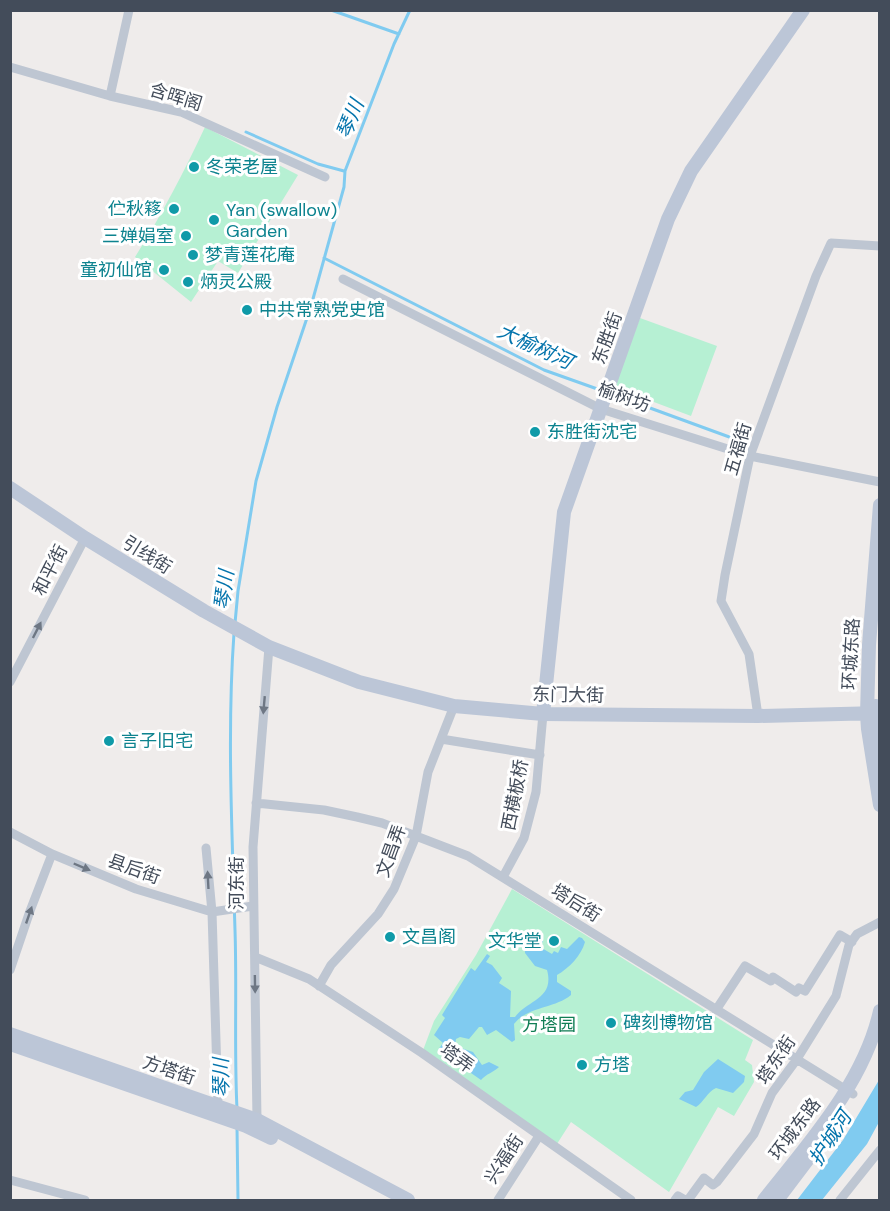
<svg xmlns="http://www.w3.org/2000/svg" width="890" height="1211" viewBox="0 0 890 1211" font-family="'DM Sans','Noto Sans SC',sans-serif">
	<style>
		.green { fill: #b6f0d3 }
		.water { fill: #80cbf0 }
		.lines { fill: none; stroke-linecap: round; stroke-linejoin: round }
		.stream { stroke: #80cbf0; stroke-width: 3 }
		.street { stroke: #bec6d2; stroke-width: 9 }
		.secondary { stroke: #bcc6d7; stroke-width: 14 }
		.oneway { fill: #6e7784 }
		.culture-dot { fill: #0f9aa8; stroke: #fff; stroke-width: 2 }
		.labels { text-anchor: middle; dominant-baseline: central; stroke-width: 6; stroke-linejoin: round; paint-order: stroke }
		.street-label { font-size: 18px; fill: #434c5a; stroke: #fff }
		.culture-label { font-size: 18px; fill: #0d838f; stroke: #fff; text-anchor: start }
		.park-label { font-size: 18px; fill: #117e55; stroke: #fff }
		.water-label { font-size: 20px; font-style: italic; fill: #0474ac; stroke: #fff }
	</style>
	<rect width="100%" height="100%" fill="#efeceb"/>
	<!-- green -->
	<path class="green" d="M205,127L298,175L238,273L218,261L191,302L135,257C161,216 184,172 205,127Z
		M640,318L717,346L691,416L614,387Z
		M512,889L753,1040L745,1060L752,1065L754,1082L734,1116L718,1107L669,1192L571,1122L555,1147L422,1053L434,1021L476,955Z"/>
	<!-- water -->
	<path class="water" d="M579,937L582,938L585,942C581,956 569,968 557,975V982L571,991V995C554,1009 528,1006 514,1024L515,1040L512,1042L496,1030L487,1035L482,1027H479L469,1039L460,1037L456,1039L455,1046L473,1052L482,1065L489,1062L499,1067C494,1072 486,1074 481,1080L438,1050L443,1043L434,1035L445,1018L442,1015L471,968L475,971L487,954L490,956L486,962L492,965L502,978L499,983L511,991L510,1017H515C527,1000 555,999 547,970L535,966L525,953V950L536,938L543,941L540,947L552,954L554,951L558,953L561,947L567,949Z
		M718,1059L745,1076L744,1082L733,1093L716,1088C707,1092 704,1102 696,1107L679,1099L685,1092L693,1090L704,1072Z
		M879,1080V1122L867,1144L822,1200H797L843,1140Z"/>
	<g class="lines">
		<!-- stream -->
		<path class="stream" d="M331,10L399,34
			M246,132L318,164L344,171
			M324,258L544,370L603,391
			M609,393L743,442
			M235,623L238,591L256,481L277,407L311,306L344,187L345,171L394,44L410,10
			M234,633C227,731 232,831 235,930C237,990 234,1049 237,1109
			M237,1127L238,1200"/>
		<!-- street -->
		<path class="street" d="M10,67L110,96L181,112L325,177
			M110,96L129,10
			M343,279L601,409L750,456L880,482
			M10,682L85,538
			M758,716L749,654L721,601L725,575L750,456L816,276L831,243L880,246
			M441,739L540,755
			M256,803L324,810L357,817L382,823L468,856L853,1094
			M10,832L52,854L136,889L212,912L253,906
			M206,848L212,912L218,1106
			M503,877L524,838L536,792L543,714
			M255,957L309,979L422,1053L631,1200
			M10,970L30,911L52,854
			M319,986L331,965L378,914L394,889L416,836L428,772L454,706
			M716,1010L745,966L771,981L773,977L796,992L799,988L805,991L840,935L852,942
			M257,1120L253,847L269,647
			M10,1180L85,1200
			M498,1200L539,1136
			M675,1200L678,1196L685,1200
			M688,1200L704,1178L713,1185L717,1182L754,1134L772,1093L797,1059L836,996L849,945L857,934L880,922
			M840,1200L880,1150"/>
		<!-- secondary -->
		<path class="secondary" d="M10,488L85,538L204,611L269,647L359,682L454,706L543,714L758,716L880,713
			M880,505L869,645L867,714L868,729L880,805
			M876,706L880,746
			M543,714L564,512L668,219L691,171L803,10
			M10,1034L257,1120L408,1200
			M10,1044L246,1126L271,1138
			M764,1200C808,1144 864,1083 880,1011
			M777,1200L808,1159"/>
	</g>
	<!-- one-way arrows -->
	<defs><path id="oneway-solid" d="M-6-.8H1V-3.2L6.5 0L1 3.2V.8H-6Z" transform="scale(1.5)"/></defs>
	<g class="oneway">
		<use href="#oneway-solid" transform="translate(37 630) rotate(-63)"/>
		<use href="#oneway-solid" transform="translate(264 705) rotate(95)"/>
		<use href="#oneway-solid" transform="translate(82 867) rotate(23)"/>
		<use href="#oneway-solid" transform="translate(208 880) rotate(-93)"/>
		<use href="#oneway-solid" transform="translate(29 915) rotate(-71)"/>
		<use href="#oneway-solid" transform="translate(255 984) rotate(89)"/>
	</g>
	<!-- markers -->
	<g class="culture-dot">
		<circle cx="194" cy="167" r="6"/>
		<circle cx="174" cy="209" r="6"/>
		<circle cx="214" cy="220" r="6"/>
		<circle cx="186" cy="236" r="6"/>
		<circle cx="193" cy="255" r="6"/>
		<circle cx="164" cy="270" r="6"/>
		<circle cx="188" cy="282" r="6"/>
		<circle cx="247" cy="310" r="6"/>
		<circle cx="535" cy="432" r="6"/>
		<circle cx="109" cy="741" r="6"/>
		<circle cx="390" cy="937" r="6"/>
		<circle cx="554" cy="941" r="6"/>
		<circle cx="611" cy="1023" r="6"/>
		<circle cx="582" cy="1065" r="6"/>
	</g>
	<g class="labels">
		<!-- street labels -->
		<g class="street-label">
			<text transform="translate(176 97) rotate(17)">含晖阁</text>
			<text transform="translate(607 338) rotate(-70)">东胜街</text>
			<text transform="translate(624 397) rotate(20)">榆树坊</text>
			<text transform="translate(738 449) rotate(-74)">五福街</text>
			<text transform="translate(147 555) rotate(32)">引线街</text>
			<text transform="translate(50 570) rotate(-63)">和平街</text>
			<text transform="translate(851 654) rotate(-87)">环城东路</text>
			<text transform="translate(568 695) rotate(1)">东门大街</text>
			<text transform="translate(515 795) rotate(-79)">西横板桥</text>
			<text transform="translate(391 851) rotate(-70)">文昌弄</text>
			<text transform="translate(134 869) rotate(20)">县后街</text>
			<text transform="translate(237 883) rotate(-90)">河东街</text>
			<text transform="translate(576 903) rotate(32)">塔后街</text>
			<text transform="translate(457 1058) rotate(36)">塔弄</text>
			<text transform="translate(776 1060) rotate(-56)">塔东街</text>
			<text transform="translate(169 1070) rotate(19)">方塔街</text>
			<text transform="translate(795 1129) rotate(-53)">环城东路</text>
			<text transform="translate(504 1159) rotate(-57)">兴福街</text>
		</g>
		<!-- culture labels -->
		<g class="culture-label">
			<text x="206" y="167">冬荣老屋</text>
			<text x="162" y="209" text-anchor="end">伫秋簃</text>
			<text x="226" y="210">Yan (swallow)<tspan x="226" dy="21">Garden</tspan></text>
			<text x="174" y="236" text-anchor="end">三婵娟室</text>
			<text x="205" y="255">梦青莲花庵</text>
			<text x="152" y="270" text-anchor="end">童初仙馆</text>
			<text x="200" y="282">炳灵公殿</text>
			<text x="259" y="310">中共常熟党史馆</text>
			<text x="547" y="432">东胜街沈宅</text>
			<text x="121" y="741">言子旧宅</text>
			<text x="402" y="937">文昌阁</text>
			<text x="542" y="941" text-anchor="end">文华堂</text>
			<text x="623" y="1023">碑刻博物馆</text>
			<text x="594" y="1065">方塔</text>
		</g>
		<!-- park labels -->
		<g class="park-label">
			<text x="549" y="1025">方塔园</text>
		</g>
		<!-- water labels -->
		<g class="water-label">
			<text transform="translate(350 119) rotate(-68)">琴川</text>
			<text transform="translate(535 346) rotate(25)">大榆树河</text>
			<text transform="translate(224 590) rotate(-83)">琴川</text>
			<text transform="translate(221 1078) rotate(-91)">琴川</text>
			<text transform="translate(830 1138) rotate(-57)">护城河</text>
		</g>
	</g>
	<!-- border -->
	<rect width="890" height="1211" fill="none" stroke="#434c5a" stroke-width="24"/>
</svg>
